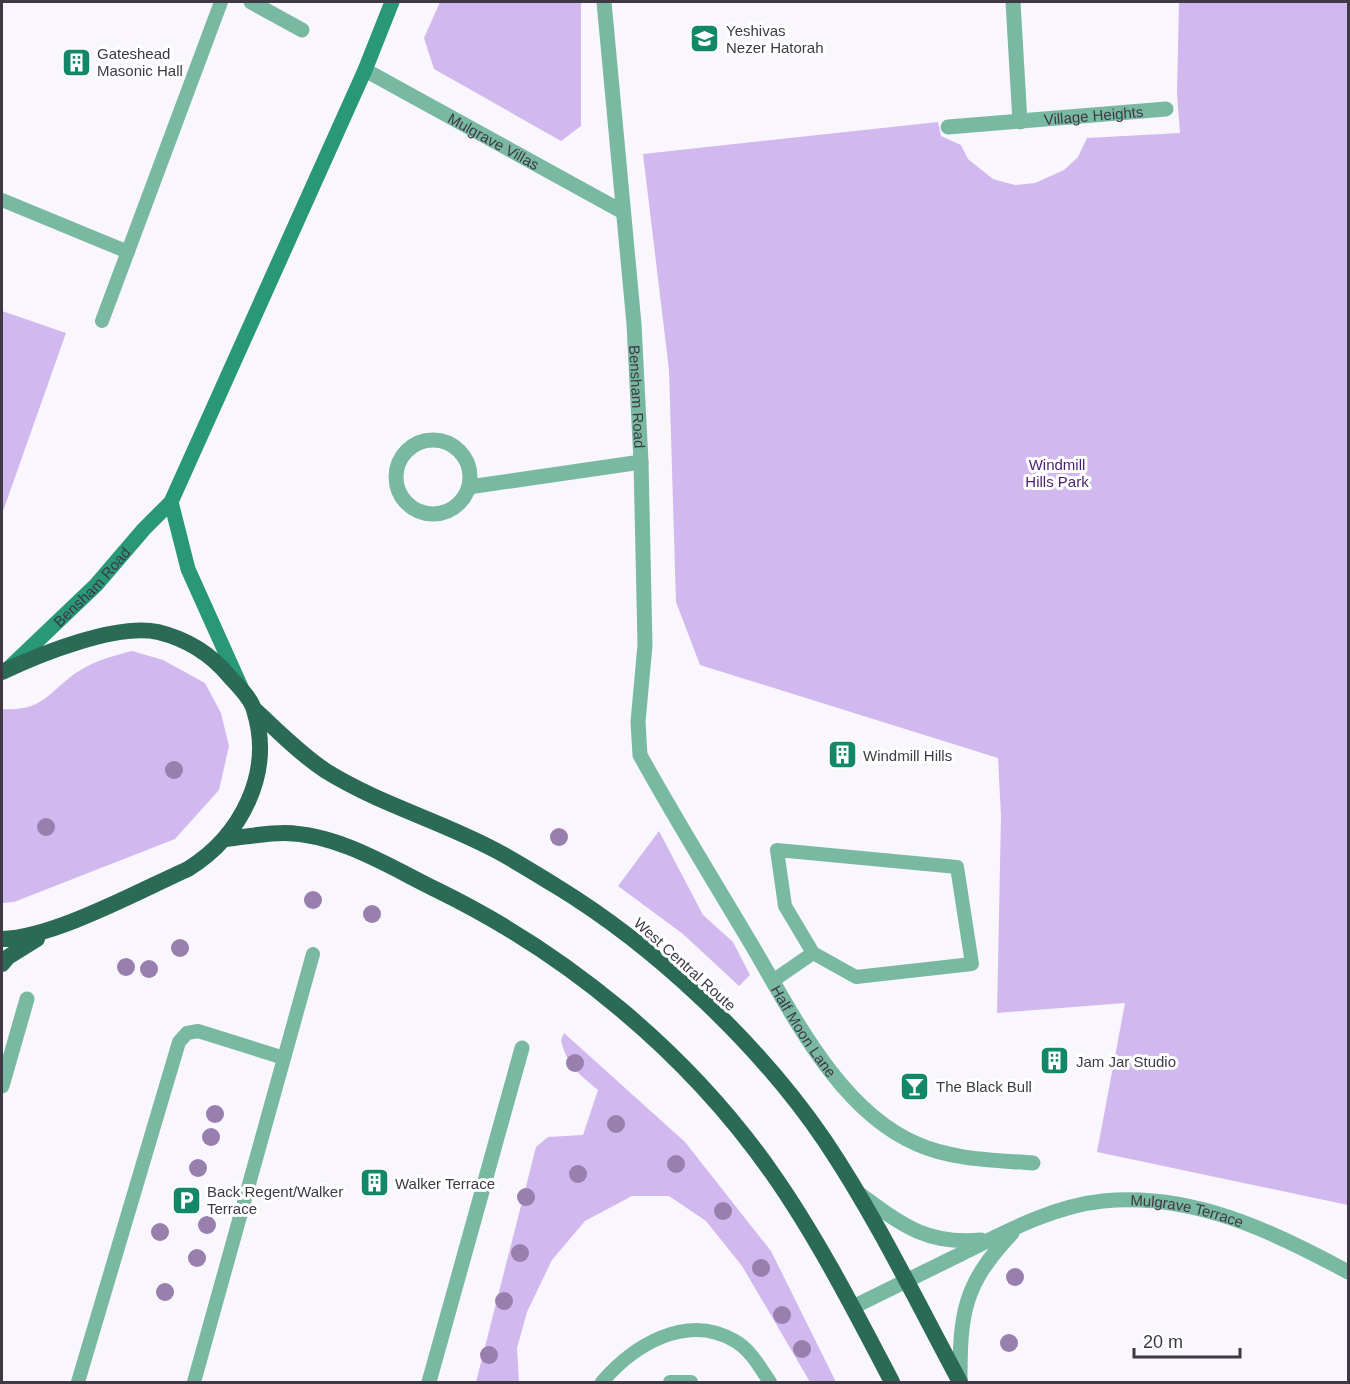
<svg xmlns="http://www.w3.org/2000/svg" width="1350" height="1384" viewBox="0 0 1350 1384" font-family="Helvetica,sans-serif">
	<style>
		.green { fill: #d1b8ee }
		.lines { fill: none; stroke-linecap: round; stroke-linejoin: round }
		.service { stroke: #7ab9a1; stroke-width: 14 }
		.minor { stroke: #7ab9a1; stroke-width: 15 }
		.secondary { stroke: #299877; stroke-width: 15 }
		.trunk { stroke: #2b6b56; stroke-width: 16 }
		.tree { fill: #987fae }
		.labels { text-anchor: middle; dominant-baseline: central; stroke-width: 6; stroke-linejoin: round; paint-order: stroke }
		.poi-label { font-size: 15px; fill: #3e3945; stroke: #fff; text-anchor: start }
		.street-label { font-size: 15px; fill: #3e3945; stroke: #fff }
		.park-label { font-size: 15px; fill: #491d6d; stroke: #fff }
	</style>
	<rect width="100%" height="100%" fill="#f9f7fd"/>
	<!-- green -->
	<path class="green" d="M440,2H581V126L561,141L434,69L424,38Z
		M1179,2H1348V1205L1097,1152L1125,1003L997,1013L1001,816L998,758L700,665L676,602L669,370L643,154L938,122L941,136L961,145L968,159L993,179L1015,185L1035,183L1064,170L1078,157L1087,138L1180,133L1177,94Z
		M2,311L66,333L2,514Z
		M132,651L163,660L205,683L221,713L229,746L219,790L175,839L14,902L2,903V709C45,712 49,690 79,671C96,660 113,656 132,651Z
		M659,831L703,915L733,942L750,975L739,986L683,934L618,886Z
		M564,1033L685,1142L771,1251L836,1382H810L742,1266L706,1221L669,1196H632L585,1221L552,1260L527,1312L517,1348L519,1382H476L536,1147L548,1137L583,1135L598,1090C578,1073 567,1066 561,1040Z"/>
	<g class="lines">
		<!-- service -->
		<path class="service" d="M2,200L128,252
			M102,321L221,2
			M774,980L813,953L856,977L972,964L957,867L777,850L785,906L813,953
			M78,1382L179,1042L187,1033L198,1031L284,1058
			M194,1382L313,954
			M602,1382C633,1346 686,1312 735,1341C751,1350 760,1368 770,1382
			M670,1382H691"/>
		<!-- minor -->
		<g class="minor">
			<path d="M251,2L302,30"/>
			<path id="s1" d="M604,2L634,324L641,462L645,645L638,722L640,755C673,815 709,873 744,932C788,1004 835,1109 917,1144C953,1160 995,1160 1033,1163"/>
			<path d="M1013,2L1020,122"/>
			<path id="s2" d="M365,70L623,212"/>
			<path id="s3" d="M948,127L1166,109"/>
			<circle cx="433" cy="477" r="37"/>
			<path d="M469,487L641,462"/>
			<path d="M2,1086L27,999"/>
			<path d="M857,1192C901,1224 925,1245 981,1240"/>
			<path id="s4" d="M853,1307C890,1289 927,1271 963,1253C1007,1231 1054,1206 1103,1201C1191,1192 1273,1231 1348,1272"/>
			<path d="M429,1382L522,1048"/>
			<path d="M960,1382C960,1313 963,1285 1012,1233"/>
		</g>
		<!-- secondary -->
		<g class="secondary">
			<path d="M171,502L188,569L241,687"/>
			<path id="s5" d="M9,668L96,585L144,529L171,502L365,70L392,2"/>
		</g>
		<!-- trunk -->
		<path class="trunk" d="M2,672C40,654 117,623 158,632C187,639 211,654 230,677C238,686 251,698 254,710C274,773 241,836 188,869C139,891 53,938 2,939
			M254,709C277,730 300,754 326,771C379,804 441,821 495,850C516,861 536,874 556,886C656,947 759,1044 825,1141C876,1217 917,1302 960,1382
			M226,839C245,837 265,833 285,833C339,834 390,867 437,890C568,954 688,1053 772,1173C817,1237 856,1313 892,1382
			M2,964L8,957L37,939"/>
	</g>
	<!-- trees -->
	<g class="tree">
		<circle cx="174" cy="770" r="9"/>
		<circle cx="46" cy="827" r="9"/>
		<circle cx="559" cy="837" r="9"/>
		<circle cx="313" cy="900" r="9"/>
		<circle cx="372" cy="914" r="9"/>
		<circle cx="180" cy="948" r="9"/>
		<circle cx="126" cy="967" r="9"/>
		<circle cx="149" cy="969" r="9"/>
		<circle cx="575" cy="1063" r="9"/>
		<circle cx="215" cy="1114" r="9"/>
		<circle cx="616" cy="1124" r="9"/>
		<circle cx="211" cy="1137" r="9"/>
		<circle cx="676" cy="1164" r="9"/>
		<circle cx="198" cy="1168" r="9"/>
		<circle cx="578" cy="1174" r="9"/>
		<circle cx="526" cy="1197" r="9"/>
		<circle cx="723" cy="1211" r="9"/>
		<circle cx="207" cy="1225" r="9"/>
		<circle cx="160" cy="1232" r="9"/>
		<circle cx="520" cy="1253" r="9"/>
		<circle cx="197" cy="1258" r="9"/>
		<circle cx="761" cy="1268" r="9"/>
		<circle cx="1015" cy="1277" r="9"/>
		<circle cx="165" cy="1292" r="9"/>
		<circle cx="504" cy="1301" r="9"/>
		<circle cx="782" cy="1315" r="9"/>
		<circle cx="1009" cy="1343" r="9"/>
		<circle cx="802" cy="1349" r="9"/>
		<circle cx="489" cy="1355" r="9"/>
	</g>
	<!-- icons -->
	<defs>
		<symbol id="university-square" viewBox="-11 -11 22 22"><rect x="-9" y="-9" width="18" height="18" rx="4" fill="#128868" stroke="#fff"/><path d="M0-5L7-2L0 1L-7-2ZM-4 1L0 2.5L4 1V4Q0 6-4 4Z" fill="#fff"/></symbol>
		<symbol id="building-square" viewBox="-11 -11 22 22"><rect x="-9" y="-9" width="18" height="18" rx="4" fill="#128868" stroke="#fff"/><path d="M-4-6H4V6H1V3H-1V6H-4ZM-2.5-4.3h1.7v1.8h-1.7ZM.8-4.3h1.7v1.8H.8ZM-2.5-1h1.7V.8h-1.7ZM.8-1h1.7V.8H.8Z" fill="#fff"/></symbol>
		<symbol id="bar-square" viewBox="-11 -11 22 22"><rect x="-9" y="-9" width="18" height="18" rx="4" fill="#128868" stroke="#fff"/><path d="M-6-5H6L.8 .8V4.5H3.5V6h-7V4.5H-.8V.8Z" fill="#fff"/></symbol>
		<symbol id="parking-square" viewBox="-11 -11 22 22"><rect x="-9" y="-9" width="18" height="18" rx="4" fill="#128868" stroke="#fff"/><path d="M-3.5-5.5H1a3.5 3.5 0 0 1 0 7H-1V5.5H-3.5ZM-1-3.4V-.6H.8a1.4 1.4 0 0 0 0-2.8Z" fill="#fff"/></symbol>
	</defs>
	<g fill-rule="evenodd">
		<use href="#university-square" x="688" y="22" width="33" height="33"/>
		<use href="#building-square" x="60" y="46" width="33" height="33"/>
		<use href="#building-square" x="826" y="738" width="33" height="33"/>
		<use href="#building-square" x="1038" y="1044" width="33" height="33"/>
		<use href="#bar-square" x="898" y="1070" width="33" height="33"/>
		<use href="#building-square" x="358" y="1166" width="33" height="33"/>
		<use href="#parking-square" x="170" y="1184" width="33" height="33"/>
	</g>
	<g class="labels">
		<!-- poi labels -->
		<g class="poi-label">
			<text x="726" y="30">Yeshivas<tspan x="726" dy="17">Nezer Hatorah</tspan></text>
			<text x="97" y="53">Gateshead<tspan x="97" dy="17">Masonic Hall</tspan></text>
			<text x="863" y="755">Windmill Hills</text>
			<text x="1076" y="1061">Jam Jar Studio</text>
			<text x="936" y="1086">The Black Bull</text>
			<text x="395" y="1183">Walker Terrace</text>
			<text x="207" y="1191">Back Regent/Walker<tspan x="207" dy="17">Terrace</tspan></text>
		</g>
		<!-- street labels -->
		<g class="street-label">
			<text stroke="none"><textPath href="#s3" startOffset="146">Village Heights</textPath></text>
			<text stroke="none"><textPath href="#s2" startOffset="147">Mulgrave Villas</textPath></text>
			<text stroke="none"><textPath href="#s1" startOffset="396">Bensham Road</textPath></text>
			<text stroke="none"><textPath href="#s5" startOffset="116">Bensham Road</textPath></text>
			<text transform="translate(685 964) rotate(42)">West Central Route</text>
			<text stroke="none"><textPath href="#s1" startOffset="1076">Half Moon Lane</textPath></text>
			<text stroke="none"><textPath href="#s4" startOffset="358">Mulgrave Terrace</textPath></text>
		</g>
		<!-- park labels -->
		<g class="park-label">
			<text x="1057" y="464">Windmill<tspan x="1057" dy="17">Hills Park</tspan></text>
		</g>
	</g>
	<!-- border -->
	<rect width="1350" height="1384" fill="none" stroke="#3e3945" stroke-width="6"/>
	<!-- scale -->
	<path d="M1134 1348v9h106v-9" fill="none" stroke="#3e3945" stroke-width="3"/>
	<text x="1143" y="1348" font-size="18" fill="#3e3945" stroke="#ffffff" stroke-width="4.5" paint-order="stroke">20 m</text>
</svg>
